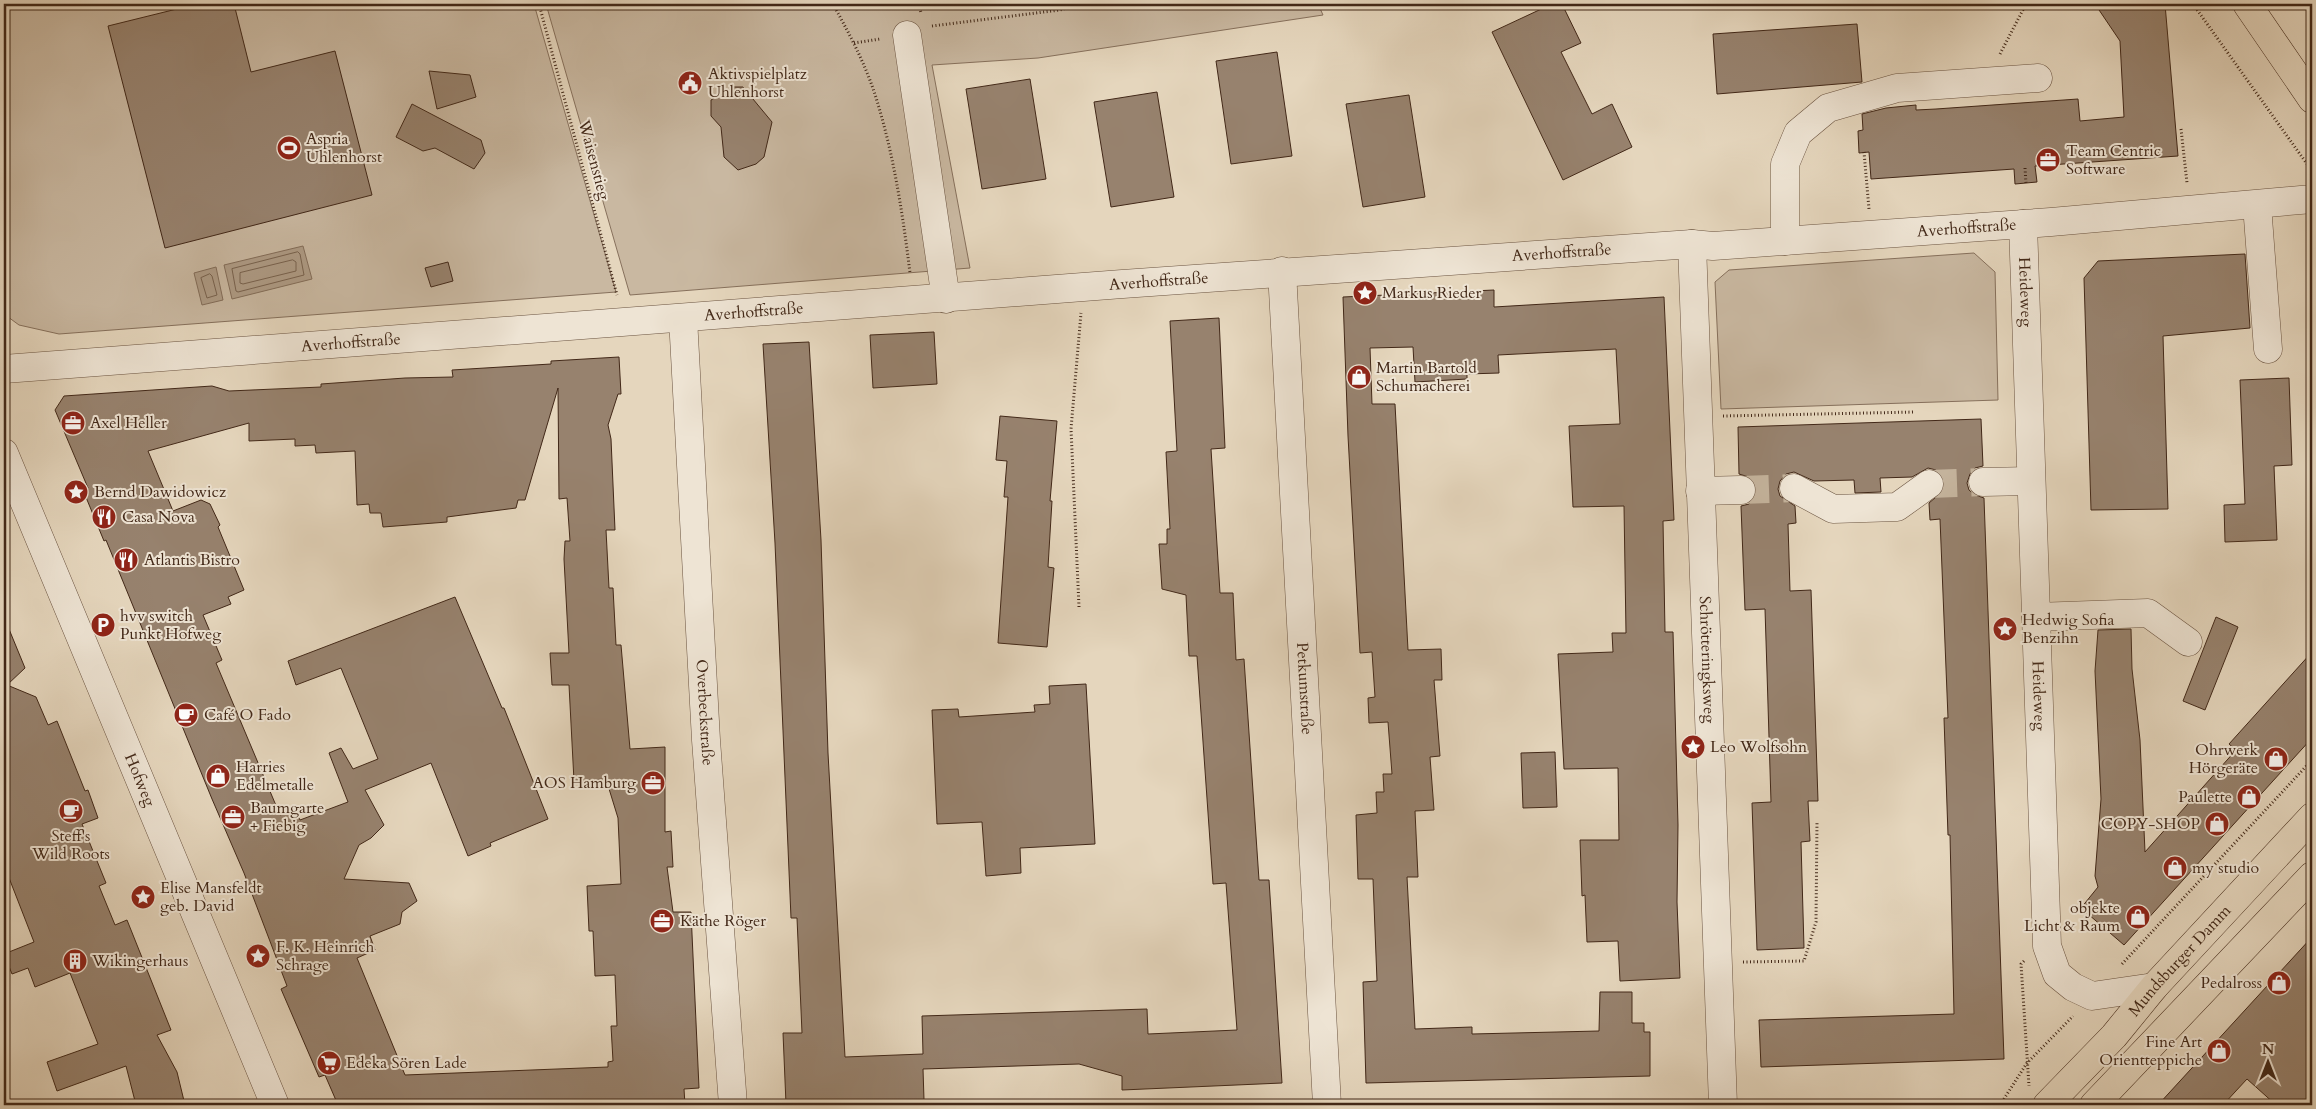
<svg xmlns="http://www.w3.org/2000/svg" width="2316" height="1109" viewBox="0 0 2316 1109" font-family="Cardo,serif">
	<style>
		.green { fill: #c9b8a1; stroke: #86705c }
		.water { fill: #ae9b85; stroke: #836d59 }
		.lines { fill: none; stroke-linecap: round; stroke-linejoin: round }
		.shore { stroke: #78624e; stroke-width: 1 }
		.building { fill: #97826e; stroke: #422818; fill-rule: evenodd }
		.minor-tunnel { stroke: #c4b39c; stroke-width: 28; stroke-dasharray: 28 14; stroke-linecap: butt }
		.minor-casing { stroke: #6b5441; stroke-width: 29 }
		.major-casing { stroke: #422818; stroke-width: 29 }
		.path { stroke: #422818; stroke-width: 3; stroke-dasharray: 1 2.5; stroke-linecap: butt }
		.minor { stroke: #eee4d4; stroke-width: 28 }
		.major { stroke: #e5d6bd; stroke-width: 28 }
		.labels { text-anchor: middle; dominant-baseline: central; stroke-width: 4; stroke-linejoin: round; paint-order: stroke }
		.poi-label { font-size: 16px; fill: #422818; stroke: #eee4d4; text-anchor: start }
		.street-label { font-size: 16px; fill: #422818; stroke: #eee4d4 }
	</style>
	<rect width="100%" height="100%" fill="#e5d6bd"/>
	<filter id="stains"><feTurbulence type="fractalNoise" baseFrequency=".004" numOctaves="4"/><feColorMatrix values="0 0 0 0 .2 0 0 0 0 .09 0 0 0 0 .02 0 0 0 .5 -.17"/></filter>
	<radialGradient id="worn" r=".72"><stop offset=".6" stop-color="#630" stop-opacity="0"/><stop offset="1" stop-color="#630" stop-opacity=".3"/></radialGradient>
	<!-- green -->
	<path class="green" d="M4,4H534L616,292L59,334L19,325L4,314Z
		M546,4H1318L1323,15L1038,58L932,65L970,268L630,295Z
		M1974,253L1995,272L1998,400L1721,409L1715,282L1729,270Z"/>
	<!-- water -->
	<path class="water" d="M303,246L312,279L232,299L224,265Z
		M216,267L223,300L202,305L194,273Z"/>
	<g class="lines">
		<!-- shore -->
		<path class="shore" d="M298,252L300,254L304,275L238,292L236,291L232,269Z
			M293,260L296,262V271L243,284L240,283V273Z
			M210,274L212,276L217,295L207,298L201,278Z"/>
	</g>
	<!-- building -->
	<path class="building" d="M197,4H234L251,72L335,51L372,195L165,248L108,26Z
		M1552,4H1562L1581,43L1561,52L1592,114L1612,104L1632,147L1563,180L1492,32Z
		M2095,4H2165L2178,156L2035,166L2037,182L2015,184L2014,169L1871,179L1869,152L1859,153L1858,131L1863,130L1862,114L1886,108L1916,105V110L1936,109L2078,99L2080,121L2124,117L2120,41Z
		M1857,24L1862,82L1717,94L1713,34Z
		M1277,52L1292,156L1231,164L1216,61Z
		M429,71L470,75L476,97L437,109Z
		M1030,79L1046,179L982,189L966,89Z
		M734,87H743L772,122L764,157L756,164L738,170L724,157L721,127L711,116V100Z
		M1157,92L1174,197L1111,207L1094,102Z
		M1409,95L1425,197L1363,207L1346,104Z
		M412,104L481,140L485,153L474,169L435,148L423,151L396,137Z
		M2245,254L2250,328L2163,336L2168,509L2091,510L2084,278L2098,261Z
		M448,262L453,281L431,287L425,268Z
		M1494,290V307L1664,297L1674,520L1663,521L1665,632H1673L1678,825L1677,902L1680,978L1620,981L1618,941L1587,942L1585,895L1582,896L1580,840H1619L1618,768L1564,769L1558,654L1613,652L1612,633H1626L1624,506L1573,507L1569,426L1620,424L1616,349L1498,355L1499,373L1467,374V379L1415,382L1413,347L1370,348L1372,404H1395L1408,650L1441,649L1442,680H1434L1440,756L1430,757L1434,810L1415,811L1418,877H1407L1415,1029L1472,1027V1034L1599,1031L1600,992H1632V1023H1644V1032H1650V1076L1366,1083L1363,982L1377,981L1373,879H1358L1356,815L1377,813L1376,792H1384L1383,774H1392L1388,722L1369,723L1368,698L1375,697L1372,652L1360,653L1348,436L1343,297Z
		M1219,318L1225,448L1211,449L1220,593H1233L1236,660L1244,659L1259,880H1269L1282,1083L1122,1090V1076L1079,1064L923,1069L924,1100L786,1104L783,1033H802L797,918H791L775,543L763,344L809,342L821,540L828,753L845,1057L923,1054L922,1016L1147,1009L1148,1034L1237,1030L1226,883L1213,884L1197,656H1189L1186,595L1162,589L1159,544H1167V529H1170L1166,452L1177,451L1170,321Z
		M934,332L937,384L873,388L870,335Z
		M619,357L621,394H618L608,425L611,439L615,530H606L609,588H613L616,645H621L630,749L665,747V832L671,831L673,867H667L673,912H691L699,1088L684,1089L685,1105H338L325,1075L319,1077L281,989L287,986L244,873L212,799L106,540L104,541L83,490L88,488L55,410L64,396L212,386L229,391L321,387V384L405,378L453,377L452,370L551,364V361ZM558,388L559,499L567,498L570,541H565L564,559L569,653H550L552,685H569L574,781L606,779L618,818L621,884L587,886L589,931H593L595,976L615,975L617,1026H611L613,1061L608,1062V1067L405,1075L357,958L375,950L370,936L400,924L402,912L417,901L409,883L344,879L359,845L371,838L384,825L365,790L431,763L468,856L491,846L490,843L548,819L504,708H502L455,597L288,661L296,685L341,668L378,759L353,769L341,748L329,753L348,802L300,820L294,808L280,815L216,663L222,660L203,615L231,604L228,597L244,590L218,527L220,525L210,504L201,500L173,511L148,451L249,423V441L295,439V446L315,445L316,453L355,451L357,505L369,504L370,513H381L383,527L447,522V517L516,508L518,500H525Z
		M2289,378L2292,465L2274,466L2277,540L2225,542L2224,505L2245,504L2240,380Z
		M1000,416L1057,421L1050,501H1052L1048,567L1054,568L1047,647L998,643L1008,497H1004L1007,461L996,460Z
		M1981,419L1983,466L1975,468L1970,474L1967,483L1969,490L1975,495L1984,498L2004,1059L1761,1067L1759,1020L1954,1014L1950,835H1948L1944,718H1948L1940,519L1930,520L1929,503L1943,491L1945,483L1941,475L1936,470L1928,468L1912,477L1880,478L1881,492L1855,493L1854,480L1814,481L1794,472L1786,474L1780,481L1778,489L1780,496L1795,506L1796,523L1788,524L1790,591L1811,590L1818,801H1808L1810,841L1801,842L1804,948L1757,950L1752,803L1771,802L1767,672L1765,609L1745,610L1741,506L1749,504L1754,498L1757,489L1755,482L1749,477L1739,474L1738,427Z
		M4,617L25,668L7,685L36,697L48,725L57,721L85,791L88,790L98,818L82,824L106,883L99,886L115,925L127,920L171,1030L157,1035L177,1072L185,1105H136L126,1066L57,1091L47,1062L98,1044L70,973L35,987L28,968L12,974L4,954L34,942L4,865Z
		M2216,617L2238,627L2205,710L2183,701Z
		M2131,629L2132,669L2140,740L2145,852L2236,750L2229,744L2312,652V738L2124,945L2081,908L2098,887L2095,876L2101,799L2095,671L2098,630Z
		M1086,684L1095,844L1020,848L1021,873L986,876L982,822L937,824L932,710L958,709L959,717L1035,712L1034,705L1050,704L1049,686Z
		M1555,752L1557,807L1523,808L1521,753Z
		M2312,937V1105H2276L2247,1079L2223,1105H2158Z"/>
	<g class="lines">
		<!-- minor-tunnel -->
		<path class="minor-tunnel" d="M1929,484L1983,482
			M1741,490L1794,488"/>
		<defs>
			<g id="minor">
				<path d="M907,35L946,299"/>
				<path d="M2257,205L2268,349"/>
				<path id="s1" d="M2023,224L2047,946L2057,974L2073,987L2092,996L2154,987"/>
				<path d="M1785,241V164L1798,133L1828,108L1897,88L2038,78"/>
				<path id="s2" d="M1692,244L1723,1105"/>
				<path id="s3" d="M1282,271L1327,1105"/>
				<path id="s4" d="M683,318L706,740L733,1105"/>
				<path id="s5" d="M4,369C566,327 1129,281 1692,244L1713,246L2051,222L2312,199"/>
				<path id="s6" d="M4,453L275,1105"/>
				<path d="M1983,482L2031,481"/>
				<path d="M1794,488L1833,509L1897,507L1929,484"/>
				<path d="M1700,491L1741,490"/>
				<path d="M2036,617L2148,613L2188,642"/>
			</g>
			<g id="major">
				<path d="M2247,4L2312,99"/>
				<path id="s7" d="M2047,1105L2114,1036L2154,987L2312,817"/>
				<path d="M2094,1105L2312,876"/>
			</g>
		</defs>
		<!-- minor casing -->
		<use href="#minor" class="minor-casing"/>
		<!-- major casing -->
		<use href="#major" class="major-casing"/>
		<!-- path -->
		<path class="path" d="M539,4L617,295
			M833,4C850,35 867,67 877,101C894,156 903,216 910,273
			M919,4L921,13
			M2193,4L2312,171
			M932,26L1060,10L1079,4
			M854,43L880,39
			M2000,54L2026,4
			M2181,129L2187,183
			M1864,152L1869,209
			M2025,168L2026,183
			M1723,416L1915,412
			M1079,607L1071,429L1081,313
			M2024,961L2021,964L2029,1086
			M1743,962L1804,961L1816,922L1817,822
			M2122,964L2312,760
			M2000,1105L2027,1063L2073,1016"/>
		<!-- minor -->
		<use href="#minor" class="minor"/>
		<!-- major -->
		<use href="#major" class="major"/>
	</g>
	<!-- icons -->
	<defs>
		<symbol id="civic-disc" viewBox="-11 -11 22 22"><circle r="9.5" fill="#8f2418" stroke="#eee4d4"/><path d="M-.6-6.5H3V-4.5H.6V-3L4-1V1h2V6H-6V1h2V-1L-.6-3ZM-1.2 2.5V6h2.4V2.5Z" fill="#fff"/></symbol>
		<symbol id="stadium-disc" viewBox="-11 -11 22 22"><circle r="9.5" fill="#8f2418" stroke="#eee4d4"/><path d="M0-5a6.5 5 0 1 0 0 10a6.5 5 0 1 0 0-10ZM-3.5-1.8h7v3.6h-7Z" fill="#fff"/></symbol>
		<symbol id="office-disc" viewBox="-11 -11 22 22"><circle r="9.5" fill="#8f2418" stroke="#eee4d4"/><path d="M-6-3h4V-5.5h4V-3h4V5H-6ZM-1-4.5V-3h2v-1.5ZM-6 0V1H6V0Z" fill="#fff"/></symbol>
		<symbol id="sight-disc" viewBox="-11 -11 22 22"><circle r="9.5" fill="#8f2418" stroke="#eee4d4"/><path d="M0-6L1.8-2.2L6-1.7L2.9 1.2L3.7 5.4L0 3.3L-3.7 5.4L-2.9 1.2L-6-1.7L-1.8-2.2Z" fill="#fff"/></symbol>
		<symbol id="shop-disc" viewBox="-11 -11 22 22"><circle r="9.5" fill="#8f2418" stroke="#eee4d4"/><path d="M-5-2.5h2.3a2.7 3.5 0 0 1 5.4 0H5L5.5 6h-11ZM-1.5-2.5h3a1.5 2.3 0 0 0-3 0Z" fill="#fff"/></symbol>
		<symbol id="restaurant-disc" viewBox="-11 -11 22 22"><circle r="9.5" fill="#8f2418" stroke="#eee4d4"/><path d="M-5-6h1v4h1v-4h1v4h1v-4h1v5L-1.5 .5V6h-2V.5L-5-1ZM5-6V6H3V1.5H1.5Q1.5-4 5-6Z" fill="#fff"/></symbol>
		<symbol id="parking-disc" viewBox="-11 -11 22 22"><circle r="9.5" fill="#8f2418" stroke="#eee4d4"/><path d="M-3.5-5.5H1a3.5 3.5 0 0 1 0 7H-1V5.5H-3.5ZM-1-3.4V-.6H.8a1.4 1.4 0 0 0 0-2.8Z" fill="#fff"/></symbol>
		<symbol id="cafe-disc" viewBox="-11 -11 22 22"><circle r="9.5" fill="#8f2418" stroke="#eee4d4"/><path d="M-5.5-4.5H6V0H3Q3 3.5 0 3.5H-2.5Q-5.5 3.5-5.5 0ZM3-3.2v2h1.7v-2ZM-6 4.5H4V6H-6Z" fill="#fff"/></symbol>
		<symbol id="building-disc" viewBox="-11 -11 22 22"><circle r="9.5" fill="#8f2418" stroke="#eee4d4"/><path d="M-4-6H4V6H1V3H-1V6H-4ZM-2.5-4.3h1.7v1.8h-1.7ZM.8-4.3h1.7v1.8H.8ZM-2.5-1h1.7V.8h-1.7ZM.8-1h1.7V.8H.8Z" fill="#fff"/></symbol>
		<symbol id="supermarket-disc" viewBox="-11 -11 22 22"><circle r="9.5" fill="#8f2418" stroke="#eee4d4"/><path d="M-6-5.5h2.5l.6 2H6L4.5 2H-2.5L-4.4-4H-6ZM-1.5 3.2a1.3 1.3 0 1 0 .1 0ZM3 3.2a1.3 1.3 0 1 0 .1 0Z" fill="#fff"/></symbol>
	</defs>
	<g fill-rule="evenodd">
		<use href="#civic-disc" x="676" y="69" width="28" height="28"/>
		<use href="#stadium-disc" x="275" y="134" width="28" height="28"/>
		<use href="#office-disc" x="2034" y="146" width="28" height="28"/>
		<use href="#sight-disc" x="1351" y="279" width="28" height="28"/>
		<use href="#shop-disc" x="1345" y="363" width="28" height="28"/>
		<use href="#office-disc" x="59" y="409" width="28" height="28"/>
		<use href="#sight-disc" x="62" y="478" width="28" height="28"/>
		<use href="#restaurant-disc" x="90" y="503" width="28" height="28"/>
		<use href="#restaurant-disc" x="112" y="546" width="28" height="28"/>
		<use href="#parking-disc" x="89" y="611" width="28" height="28"/>
		<use href="#sight-disc" x="1991" y="615" width="28" height="28"/>
		<use href="#cafe-disc" x="172" y="701" width="28" height="28"/>
		<use href="#sight-disc" x="1679" y="733" width="28" height="28"/>
		<use href="#shop-disc" x="2262" y="745" width="28" height="28"/>
		<use href="#shop-disc" x="204" y="762" width="28" height="28"/>
		<use href="#office-disc" x="639" y="769" width="28" height="28"/>
		<use href="#shop-disc" x="2235" y="783" width="28" height="28"/>
		<use href="#cafe-disc" x="57" y="797" width="28" height="28"/>
		<use href="#office-disc" x="219" y="803" width="28" height="28"/>
		<use href="#shop-disc" x="2203" y="810" width="28" height="28"/>
		<use href="#shop-disc" x="2161" y="854" width="28" height="28"/>
		<use href="#sight-disc" x="129" y="883" width="28" height="28"/>
		<use href="#shop-disc" x="2124" y="903" width="28" height="28"/>
		<use href="#office-disc" x="648" y="907" width="28" height="28"/>
		<use href="#sight-disc" x="244" y="942" width="28" height="28"/>
		<use href="#building-disc" x="61" y="947" width="28" height="28"/>
		<use href="#shop-disc" x="2265" y="969" width="28" height="28"/>
		<use href="#shop-disc" x="2205" y="1037" width="28" height="28"/>
		<use href="#supermarket-disc" x="315" y="1049" width="28" height="28"/>
	</g>
	<g class="labels">
		<!-- poi labels -->
		<g class="poi-label">
			<text x="708" y="74">Aktivspielplatz<tspan x="708" dy="18">Uhlenhorst</tspan></text>
			<text x="306" y="139">Aspria<tspan x="306" dy="18">Uhlenhorst</tspan></text>
			<text x="2066" y="151">Team Centric<tspan x="2066" dy="18">Software</tspan></text>
			<text x="1382" y="293">Markus Rieder</text>
			<text x="1376" y="368">Martin Bartold<tspan x="1376" dy="18">Schumacherei</tspan></text>
			<text x="90" y="423">Axel Heller</text>
			<text x="94" y="492">Bernd Dawidowicz</text>
			<text x="122" y="517">Casa Nova</text>
			<text x="144" y="560">Atlantis Bistro</text>
			<text x="120" y="616">hvv switch<tspan x="120" dy="18">Punkt Hofweg</tspan></text>
			<text x="2022" y="620">Hedwig Sofia<tspan x="2022" dy="18">Benzihn</tspan></text>
			<text x="204" y="715">Café O Fado</text>
			<text x="1710" y="747">Leo Wolfsohn</text>
			<text x="2258" y="750" text-anchor="end">Ohrwerk<tspan x="2258" dy="18">Hörgeräte</tspan></text>
			<text x="236" y="767">Harries<tspan x="236" dy="18">Edelmetalle</tspan></text>
			<text x="636" y="783" text-anchor="end">AOS Hamburg</text>
			<text x="2232" y="797" text-anchor="end">Paulette</text>
			<text x="250" y="808">Baumgarte<tspan x="250" dy="18">+ Fiebig</tspan></text>
			<text x="2200" y="824" text-anchor="end">COPY-SHOP</text>
			<text x="71" y="836" text-anchor="middle">Steff's<tspan x="71" dy="18">Wild Roots</tspan></text>
			<text x="2192" y="868">my studio</text>
			<text x="160" y="888">Elise Mansfeldt<tspan x="160" dy="18">geb. David</tspan></text>
			<text x="2120" y="908" text-anchor="end">objekte<tspan x="2120" dy="18">Licht &amp; Raum</tspan></text>
			<text x="680" y="921">Käthe Röger</text>
			<text x="276" y="947">F. K. Heinrich<tspan x="276" dy="18">Schrage</tspan></text>
			<text x="92" y="961">Wikingerhaus</text>
			<text x="2262" y="983" text-anchor="end">Pedalross</text>
			<text x="2202" y="1042" text-anchor="end">Fine Art<tspan x="2202" dy="18">Orientteppiche</tspan></text>
			<text x="346" y="1063">Edeka Sören Lade</text>
		</g>
		<!-- street labels -->
		<g class="street-label">
			<text transform="translate(594 160) rotate(75)">Waisenstieg</text>
			<text stroke="none"><textPath href="#s5" startOffset="1968">Averhoffstraße</textPath></text>
			<text stroke="none"><textPath href="#s5" startOffset="1562">Averhoffstraße</textPath></text>
			<text stroke="none"><textPath href="#s5" startOffset="1158">Averhoffstraße</textPath></text>
			<text stroke="none"><textPath href="#s1" startOffset="68">Heideweg</textPath></text>
			<text stroke="none"><textPath href="#s5" startOffset="752">Averhoffstraße</textPath></text>
			<text stroke="none"><textPath href="#s5" startOffset="348">Averhoffstraße</textPath></text>
			<text stroke="none"><textPath href="#s2" startOffset="416">Schrötteringksweg</textPath></text>
			<text stroke="none"><textPath href="#s3" startOffset="418">Petkumstraße</textPath></text>
			<text stroke="none"><textPath href="#s1" startOffset="472">Heideweg</textPath></text>
			<text stroke="none"><textPath href="#s4" startOffset="395">Overbeckstraße</textPath></text>
			<text stroke="none"><textPath href="#s6" startOffset="354">Hofweg</textPath></text>
			<text stroke="none"><textPath href="#s7" startOffset="196">Mundsburger Damm</textPath></text>
		</g>
	</g>
	<!-- margin -->
	<rect width="2316" height="1109" fill="none" stroke="#e5d6bd" stroke-width="20"/>
	<rect x="5" y="5" width="2306" height="1099" fill="none" stroke="#422818" stroke-width="2.5"/>
	<rect x="10" y="10" width="2296" height="1089" fill="none" stroke="#422818"/>
	<!-- north arrow -->
	<g transform="translate(2268 1062)" stroke="#eee4d4" stroke-width="4" paint-order="stroke">
	<path d="M0-4L9 19L0 12L-9 19Z" fill="#422818"/>
	<text y="-8" font-size="14" font-weight="bold" text-anchor="middle" fill="#422818">N</text>
	</g>
	<rect width="100%" height="100%" filter="url(#stains)"/>
	<rect width="100%" height="100%" fill="url(#worn)"/>
</svg>
